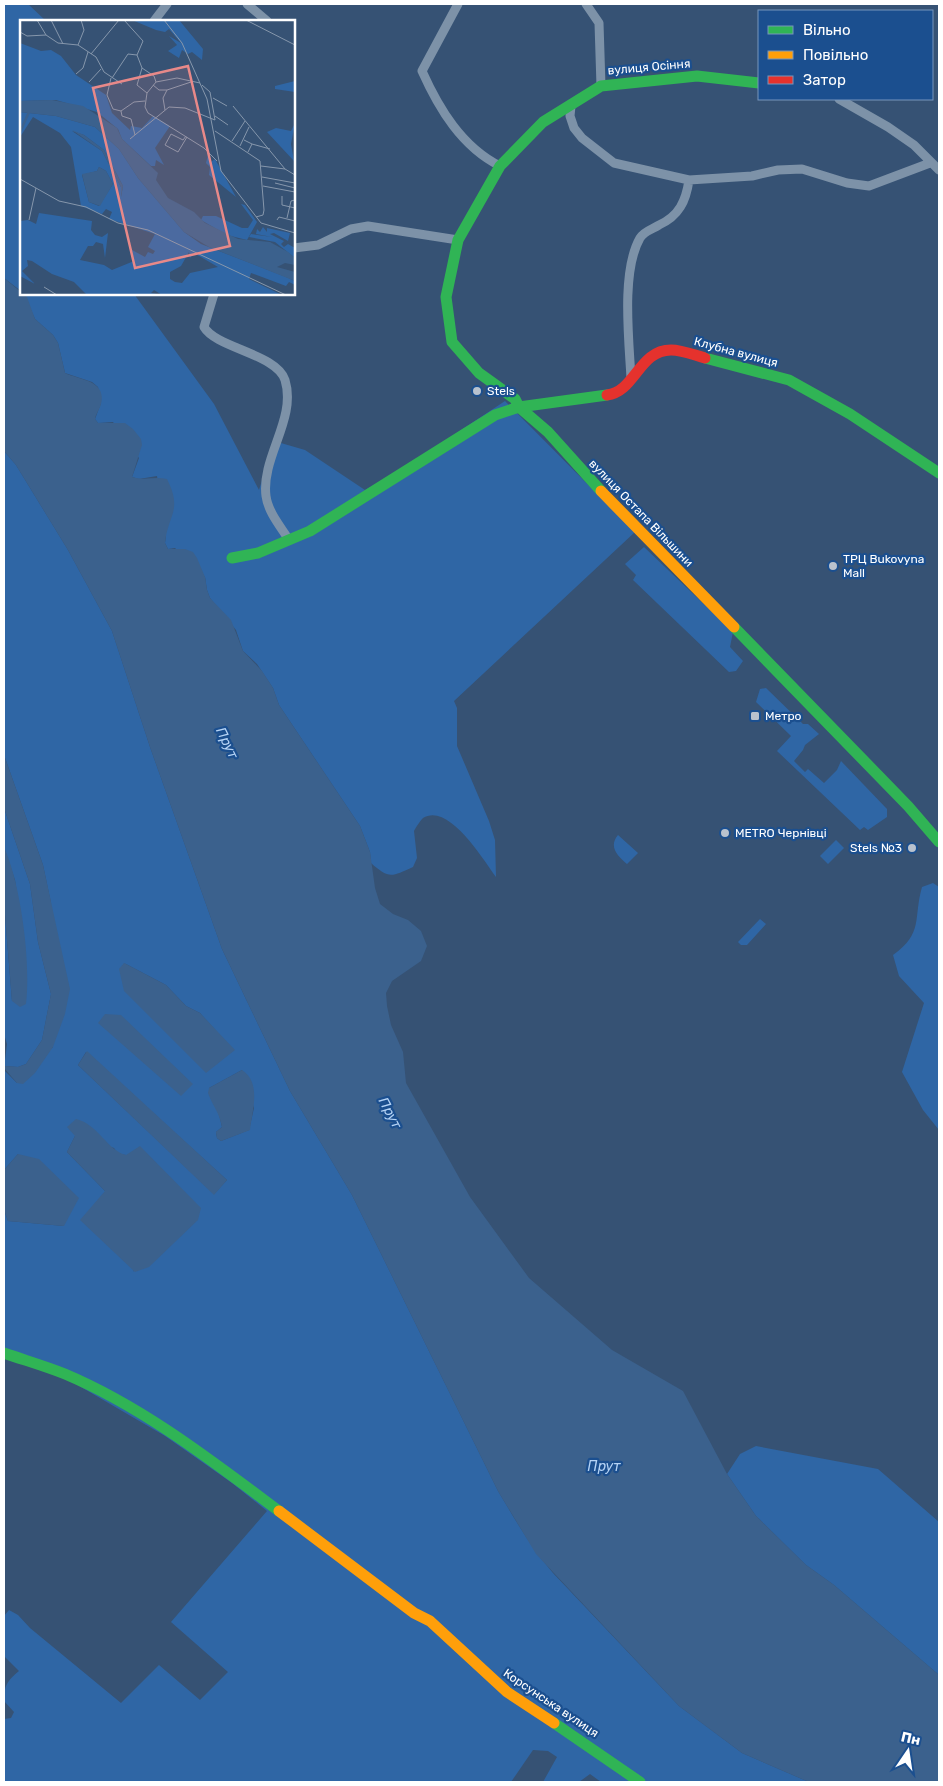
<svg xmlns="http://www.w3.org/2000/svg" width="943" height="1786" viewBox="0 0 943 1786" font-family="Rubik,sans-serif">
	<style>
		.green { fill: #2f66a5; fill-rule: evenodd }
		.water { fill: #3b618d }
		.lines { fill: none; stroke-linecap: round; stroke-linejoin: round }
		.street { stroke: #7d92a8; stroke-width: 9 }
		.fast { stroke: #30b455; stroke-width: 11 }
		.slow { stroke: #ff9f0a; stroke-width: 11 }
		.jam { stroke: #e5322d; stroke-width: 11 }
		.poi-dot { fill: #b9c2ce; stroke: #1b4f8f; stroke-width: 2 }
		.labels { text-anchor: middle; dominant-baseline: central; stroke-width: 4.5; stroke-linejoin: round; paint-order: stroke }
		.street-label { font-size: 12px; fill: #fff; stroke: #1b4f8f }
		.poi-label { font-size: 12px; fill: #fff; stroke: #1b4f8f; text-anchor: start }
		.water-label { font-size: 14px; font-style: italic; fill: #b5d3f5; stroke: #1b4f8f }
		.inset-river { fill: none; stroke: #3b618d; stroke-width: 2.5 }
		.inset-road { fill: none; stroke: #8697ac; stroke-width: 1 }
		.view { fill: #e88989; fill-opacity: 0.15; stroke: #e88989; stroke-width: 2.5 }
		.inset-edge { fill: none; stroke: #fff; stroke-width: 2.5 }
	</style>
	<rect width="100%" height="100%" fill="#365274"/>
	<!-- green -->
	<path class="green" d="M4,4H28L46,21H21V291L4,278Z
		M24,294H134L214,404L259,490L274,441L305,450L365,490L398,472L505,401L635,532L454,701L457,708V746L489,821L495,840L496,877C484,861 449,802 423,818C420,821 416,827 414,831L417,858L413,867C391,877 389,879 371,863L370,852L360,826L279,705L273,688L257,664L243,651L236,630L210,598L207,590L205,577L175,548L168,549L165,543L166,535L157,476L139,479L132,477L139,458L113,422L98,423L95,419L101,403L98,387L92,382L65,373L58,343L53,335L35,319Z
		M4,451L16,465L68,550L112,631L150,747L222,949L290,1091L352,1195L498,1491C515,1519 531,1548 553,1573L679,1706L742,1753L809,1782H601L590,1774L579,1782H543L557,1757L548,1751L533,1750L511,1782H4V1719L11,1718L14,1712L4,1701C4,1686 7,1681 19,1671L4,1656V1616L9,1610L18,1615L30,1628L121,1703L159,1665L200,1700L228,1672L171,1622L267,1511L232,1483L165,1436L57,1373L4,1358V1210L8,1221L64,1226L18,1154L4,1170V1070L17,1083L53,1047L51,903L43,865L4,755ZM124,963L166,985L186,1006L200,1013L234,1051ZM86,1052L227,1180L214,1194L78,1065ZM242,1070L254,1108L249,1130L221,1141L217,1138L216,1132L222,1127L218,1110L209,1088ZM75,1136L114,1148L118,1154L126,1155L134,1272L105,1191L67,1152Z
		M644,547L733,632L730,647L743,661L736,671L729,672L633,580L636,575L625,564Z
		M766,688L803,724H808L819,734L805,745L803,750L794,761L805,772L808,769L824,783L837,770L841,761L887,809V817L868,830L864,827L860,830L777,751L791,736L756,702L760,689Z
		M4,808L30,884L38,942L51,994L42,1040L26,1064L18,1067L5,1066L4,1068L7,1044L4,1034V903L12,1001L22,928L15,880L4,847Z
		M618,835L638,853L627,864C618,856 608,847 618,835Z
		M836,840L844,848L828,864L820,856Z
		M933,883L939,887V1130L923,1110L902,1072L924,1003L899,976L893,955C924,933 913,918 922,887Z
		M760,919L766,924L747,945H741L738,942Z
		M756,1446L878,1469L939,1522V1675L834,1585L806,1565L756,1516L727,1474L740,1454Z"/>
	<!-- water -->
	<path class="water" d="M4,278L27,297L35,319L53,335L58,343L65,373C79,380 107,380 101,404C100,409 96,413 95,419L98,423H125L133,429L141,439L142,445L132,477C144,481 155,476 167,479C183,511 168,514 165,543L168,549H185L193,552L197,558L205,577L207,590L210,598L231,620L243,651L262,671L273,688L279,705L360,826L370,852L375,888L380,904L393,914L408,920L421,931L427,946L421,961L392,981L386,993L387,1006L391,1025L403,1052L406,1083L470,1197L529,1278L612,1350L683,1391L727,1474L756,1516L806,1565L834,1585L939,1675V1782H809L742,1753L679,1706L536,1554L498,1491L352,1195L290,1091L222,949L150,747L112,631L68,550L16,465L4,451Z
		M4,755L43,865L70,989L65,1014L53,1047L35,1073L23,1084L17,1083L4,1068L5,1066L18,1067L26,1064L42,1040L51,994L38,942L30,884L4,808Z
		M4,847C21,885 31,962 26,1004L20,1007L12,1001L4,903Z
		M124,963L166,985L186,1006L200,1013L235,1050L206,1073L124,991L119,969Z
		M105,1014L121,1015L193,1084L181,1096L98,1023Z
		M87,1051L227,1180L214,1195L78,1065Z
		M242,1070C262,1083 252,1111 250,1130L221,1141L217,1138L216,1132L222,1127C219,1111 213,1107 208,1093L209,1088Z
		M76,1119C98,1124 108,1151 126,1155L140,1146L201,1208L198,1220L149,1267L135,1272L80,1220L105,1191L67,1152L75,1136L67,1127Z
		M18,1154L39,1159L79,1198L64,1226L8,1221L4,1210V1170Z"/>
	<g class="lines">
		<!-- street -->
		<path class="street" d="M247,4L267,21
			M458,4L422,71C439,109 462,147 500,166
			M586,4L599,23L601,86
			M154,21L167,4
			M839,99L888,127L914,145L939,170
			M571,106L570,116L574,128L582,138L614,163L689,180L752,176L778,170L802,169L847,183L869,186L930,163
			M294,248L318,245L351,229L368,226L458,240
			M214,294L204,327C216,348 277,354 285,380C297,419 261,457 266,496C268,512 281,527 289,540
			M631,378C629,340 621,271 640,238C644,231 653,229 659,225C679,216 686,201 689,180"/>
		<!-- fast -->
		<path class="fast" d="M705,358L789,380L850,414L939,473
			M601,491L548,432L519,407L515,399L479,373L452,342L446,297L458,240L500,166L543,122L601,86L697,76L759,83
			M232,558L258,553L310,531L495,415L519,407L607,395
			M734,627L908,806L939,842
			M4,1353C24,1360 45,1366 65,1374C143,1407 212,1461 279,1511
			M554,1723L640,1782"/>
		<!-- slow -->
		<path class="slow" d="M601,491L734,627
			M279,1511L414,1613L430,1621L507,1692L554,1723"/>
		<!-- jam -->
		<path class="jam" d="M607,395C635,392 639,350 671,350C682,350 694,355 705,358"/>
	</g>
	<!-- markers -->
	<g class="poi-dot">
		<circle cx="477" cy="391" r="5"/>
		<circle cx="833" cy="566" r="5"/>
		<rect x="750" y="711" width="10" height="10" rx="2.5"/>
		<circle cx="725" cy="833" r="5"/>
		<circle cx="912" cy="848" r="5"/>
	</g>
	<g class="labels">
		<!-- street labels -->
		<g class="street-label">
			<text transform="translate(649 67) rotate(-5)">вулиця Осіння</text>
			<text transform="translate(736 352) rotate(15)">Клубна вулиця</text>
			<text transform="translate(641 513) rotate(46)">вулиця Остапа Вільшини</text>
			<text transform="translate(551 1703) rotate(34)">Корсунська вулиця</text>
		</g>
		<!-- poi labels -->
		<g class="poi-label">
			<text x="487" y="391">Stels</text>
			<text x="843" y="559">ТРЦ Bukovyna<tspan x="843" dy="14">Mall</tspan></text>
			<text x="765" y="716">Метро</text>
			<text x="735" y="833">METRO Чернівці</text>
			<text x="902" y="848" text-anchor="end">Stels №3</text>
		</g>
		<!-- water labels -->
		<g class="water-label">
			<text transform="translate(227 743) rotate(64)">Прут</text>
			<text transform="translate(390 1113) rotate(62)">Прут</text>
			<text x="604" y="1466">Прут</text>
		</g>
	</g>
	<!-- overview -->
	<g transform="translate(20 20)">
		<rect width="275" height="275" fill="#365274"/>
		<path d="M112,0H159L183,29L182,40L172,32L168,34L162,30L159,38L148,31L157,25L149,16L161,23L149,9L145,12L136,10ZM0,23L21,31L31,30L41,36L56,55L86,75L92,93L110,110L111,106L122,108L133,96L150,106L135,128L144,145L136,140L135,146H131L102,119L98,109L77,92L36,80L0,81ZM275,61V72L255,69V66ZM0,92L36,96L75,107L99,129L118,158L164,212L181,224L266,257L275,261V265L269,262L266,266L231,253L229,259L262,275H142L134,270L131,273L142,275H67L54,262L32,254L12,241L7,240L8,246L2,251L15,264L0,256V201L8,200L16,204L19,193L72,201L71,210L75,215L82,217L88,213L85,238L83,224L76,222L73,226H68L60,240L84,245L92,250L114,241L112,230L125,237L128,232L133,234L135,231L128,227L135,214L89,199L92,192L86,189L82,194L61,186L51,127L40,113L13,97L0,117ZM52,111L64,115L84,130L103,166L101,177V167L82,131ZM79,147L86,151L93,164L79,186L69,182L62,155L77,151ZM169,232L170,238L174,233L198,247L170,253L162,263L155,262L150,259V252L161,246ZM275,103L271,124L274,141L247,112L256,108L271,111ZM188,135L191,142L195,139L216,177L189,155L190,147L186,143ZM221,184L225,185L237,202L227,220L207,215L181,200L183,196H196L222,208H228L233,200ZM243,207L247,212V208L270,213L268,221L254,213L250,214L264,221L261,224L264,227L268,224L275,228V238L255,222L229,217L231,214L252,217L236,214L237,209L240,212Z" fill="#2f66a5" fill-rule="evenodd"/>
		<path d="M32,80L63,86L97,108L102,119L138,153L136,160L148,178L174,192L185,203L218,219L250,222L268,232L275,238V245L265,243L257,247L275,252V261L189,227L164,212L118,158L99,129L75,107L36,96L0,92V81ZM52,110L64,115L84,130L103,166L101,177V167L82,131ZM79,147L86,151L93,164L80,186L69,182L62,154L77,151Z" fill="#3b618d"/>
		<path class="inset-river" d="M0,112L9,92"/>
		<path class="inset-road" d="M17,0L26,15M31,0L43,24M104,0L123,21L117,35M144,0L162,23L187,79L201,151L241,203L275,213M226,0L275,25M0,12L7,16L26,15L38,23L58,25L76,37L84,52L102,64M58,25L64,10L61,0M71,34L99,0M117,35L122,48L134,56L136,62M122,48L117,65L127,73M56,54L63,48L68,32M91,58L87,75L93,89L101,91L114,82L125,81M92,58L108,34L117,35M69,62L81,49M180,63L157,58L136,62L127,73L125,87L128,93L184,128L197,141M133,65L139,70H147L171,62M193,78L207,86M213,86L265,149M145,90L143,78L147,70M101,91L102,96L111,99L115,115M195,96L208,105M195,111L240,141L244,190L243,195L236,197M166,116L163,120L151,114L145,125L158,132L167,117M110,119L149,87L165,88L195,100L190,72L182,65M224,120L232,124L228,132M212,121L225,101M232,124L250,129M220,126L229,107M241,146L265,149L275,155M242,157L275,163M0,159L39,181L66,187L98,203L128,210L266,275M255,163L275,168M243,166L275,172M262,176V185L275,188M267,198L271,181L275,180M9,200L16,168M257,200L259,197L275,201M24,267L37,275"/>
		<path class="view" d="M168,46L210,226L115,248L73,68Z"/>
		<rect width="275" height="275" class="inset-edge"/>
	</g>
	<!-- border -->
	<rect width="943" height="1786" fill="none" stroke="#ffffff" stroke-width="10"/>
	<!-- legend -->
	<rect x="758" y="10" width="175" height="90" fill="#1b4f8f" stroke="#7695bc"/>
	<rect x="768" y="26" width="25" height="8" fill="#30b455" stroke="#7695bc"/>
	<text x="803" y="35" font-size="15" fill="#ffffff">Вільно</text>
	<rect x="768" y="51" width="25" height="8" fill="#ff9f0a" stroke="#7695bc"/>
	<text x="803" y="60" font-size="15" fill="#ffffff">Повільно</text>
	<rect x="768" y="76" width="25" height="8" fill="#e5322d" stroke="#7695bc"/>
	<text x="803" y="85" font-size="15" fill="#ffffff">Затор</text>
	<!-- north arrow -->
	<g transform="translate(908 1751) rotate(13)" stroke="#1b4f8f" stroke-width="4" paint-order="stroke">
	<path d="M0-4L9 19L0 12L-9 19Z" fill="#ffffff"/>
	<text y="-8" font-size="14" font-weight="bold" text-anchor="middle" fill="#ffffff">Пн</text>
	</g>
</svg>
